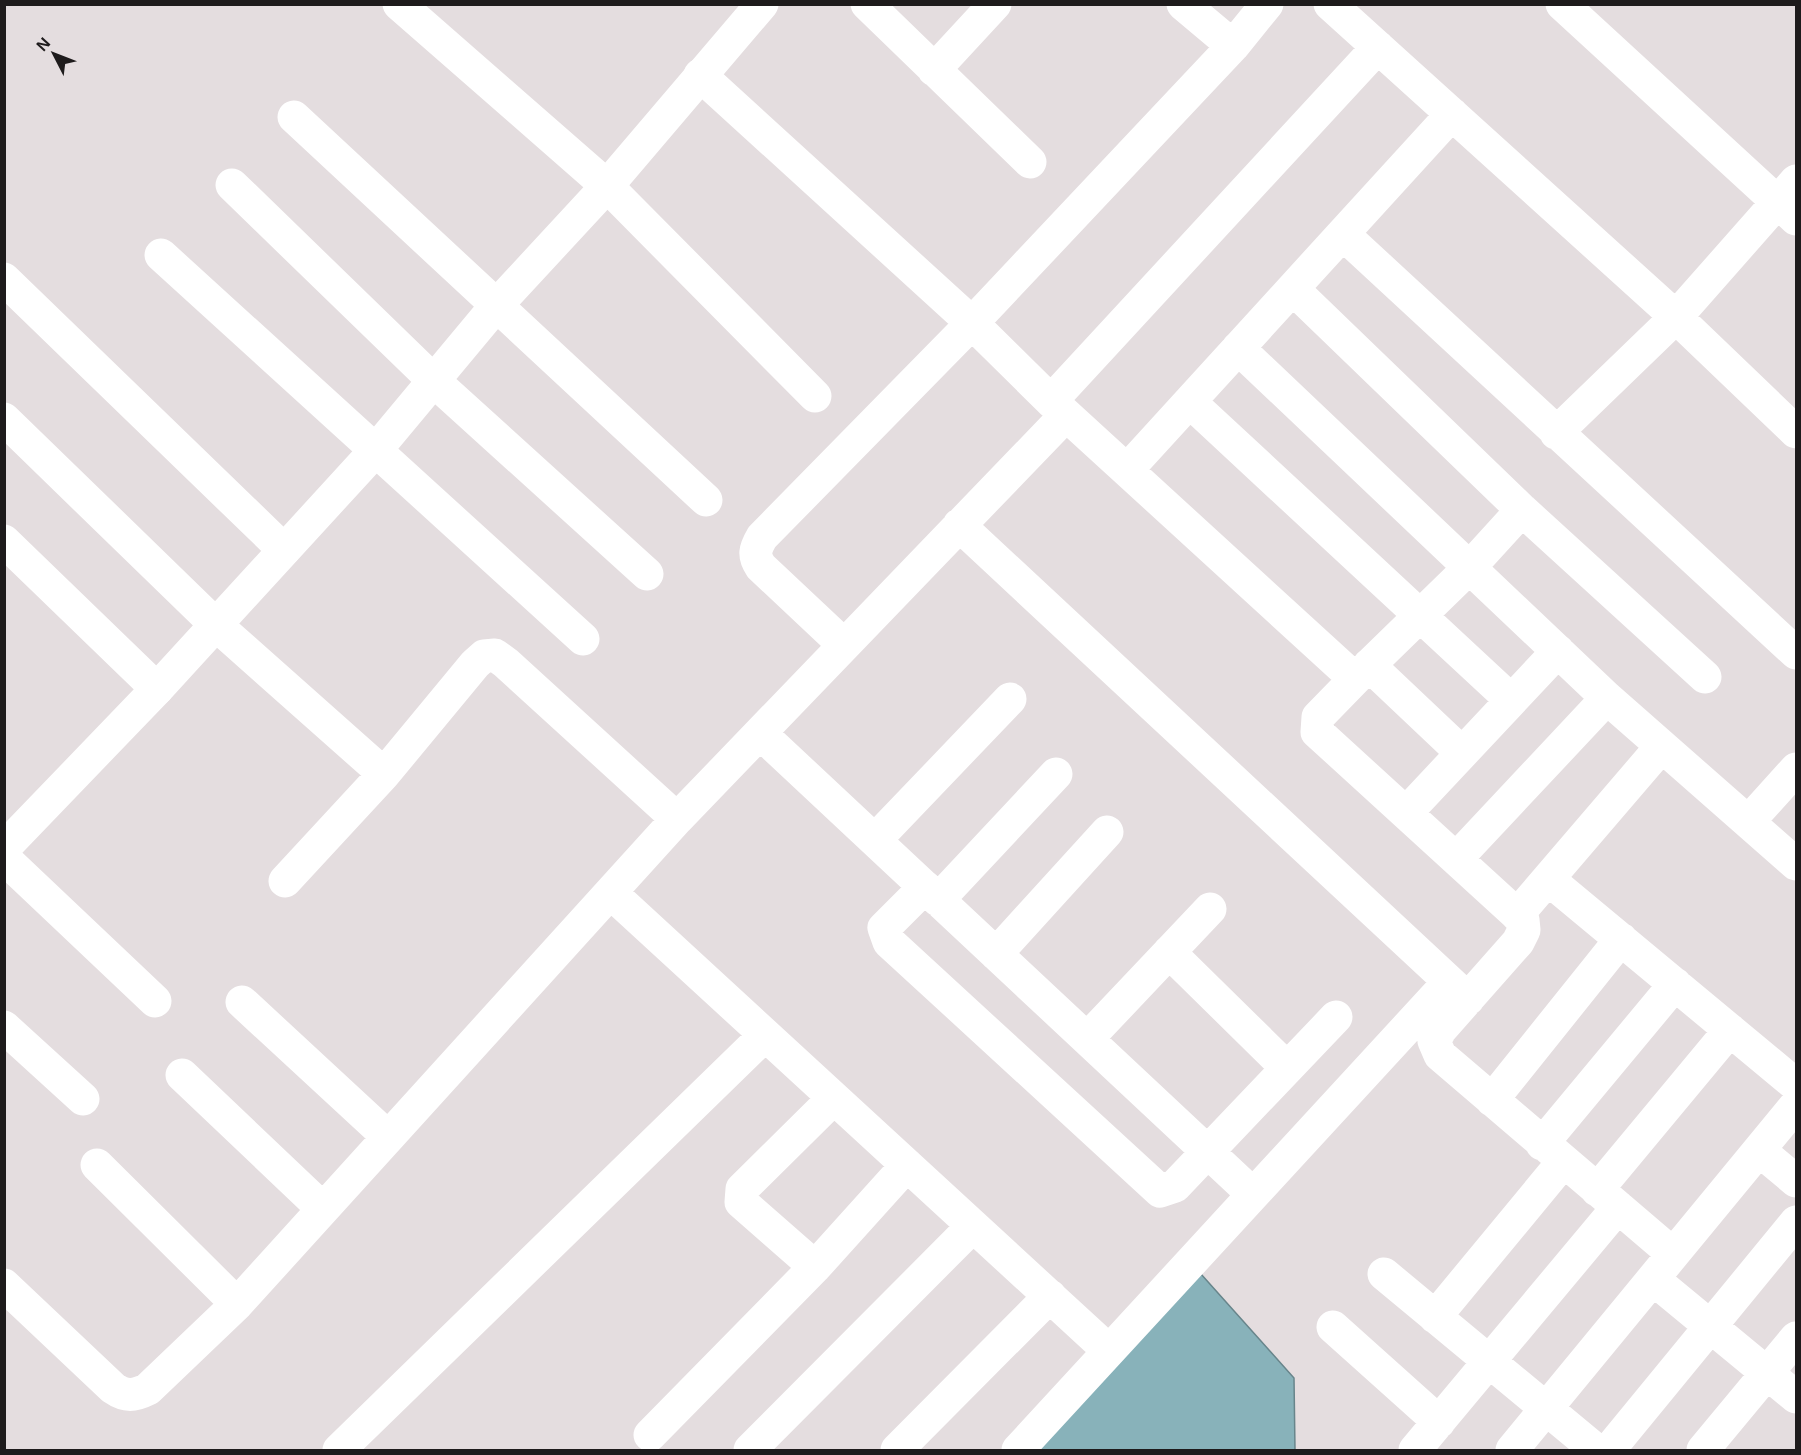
<svg xmlns="http://www.w3.org/2000/svg" width="1801" height="1455" viewBox="0 0 1801 1455" font-family="Arial,sans-serif">
	<style>
		.water { fill: #88b2ba; stroke: #68858b; stroke-width: 1.5 }
		.lines { fill: none; stroke-linecap: round; stroke-linejoin: round }
		.minor { stroke: #fff; stroke-width: 33 }
		.tertiary { stroke: #fff; stroke-width: 33 }
	</style>
	<rect width="100%" height="100%" fill="#e4dddf"/>
	<!-- water -->
	<path class="water" d="M1192,1264L1294,1378L1295,1450H1017Z"/>
	<g class="lines">
		<!-- minor -->
		<path class="minor" d="M399,4L607,186L815,396
			M867,4L1030,162
			M1183,4L1233,46
			M1330,4L1676,317L1796,432
			M1562,4L1796,219
			M934,70L995,4
			M700,75L972,323L1051,401L1355,679L1318,717L1317,732L1523,920L1524,930L1518,942L1441,1029L1434,1041L1440,1055L1673,1254
			M294,117L706,500
			M232,185L434,381L647,574
			M1343,234L1796,653
			M161,255L583,639
			M4,279L284,550
			M1293,289L1522,510L1705,677
			M1238,348L1607,698L1796,864
			M1051,401L1378,47
			M1190,402L1511,700
			M4,419L215,624L384,774
			M1556,433L1676,317L1796,181
			M1127,470L1452,114
			M959,525L1468,999
			M4,541L157,689
			M844,645L761,567C753,555 755,549 762,537L972,323L1233,46L1267,4
			M1369,665L1462,753
			M1355,679L1470,567L1522,510
			M760,733L1242,1184
			M1406,813L1558,651
			M1749,821L1796,769
			M875,840L1010,699
			M4,858L155,1001
			M1456,859L1607,698
			M1548,879L1796,1085
			M285,881L384,774L475,664L484,656L495,655L506,663L677,819
			M925,887L884,928L889,942L1160,1191L1175,1186L1336,1017
			M611,893L1096,1339
			M938,900L1056,774
			M1517,915L1661,747
			M1169,952L1287,1068
			M996,954L1107,832
			M242,1002L388,1137
			M4,1027L83,1099
			M1087,1039L1210,909
			M182,1075L323,1209
			M1492,1100L1621,939
			M1542,1144L1675,984
			M1759,1150L1796,1181
			M97,1165L237,1304
			M1597,1190L1730,1030
			M815,1267L741,1202L742,1189L834,1098
			M1384,1274L1596,1450
			M1653,1279L1796,1397
			M4,1285L113,1388C126,1397 134,1396 148,1389L237,1304L677,819L1066,415
			M1435,1317L1563,1162
			M1333,1327L1439,1422
			M650,1435L815,1267L907,1165
			M339,1450L765,1035
			M750,1450L973,1226
			M897,1450L1050,1296
			M1018,1450L1449,982
			M1415,1450L1618,1207
			M1512,1450L1796,1105
			M1609,1450L1796,1222
			M1703,1450L1796,1338"/>
		<!-- tertiary -->
		<path class="tertiary" d="M4,848L157,689L375,451L495,307L607,186L762,4"/>
	</g>
	<!-- border -->
	<rect width="1801" height="1455" fill="none" stroke="#1e1b1c" stroke-width="12"/>
	<!-- north arrow -->
	<g transform="translate(54 54) rotate(312)" stroke="#e4dddf" stroke-width="4.5" paint-order="stroke">
	<path d="M0-4.5L10 22L0 15L-10 22Z" fill="#1e1b1c"/>
	<text y="-9" font-size="16" font-weight="bold" text-anchor="middle" fill="#1e1b1c">N</text>
	</g>
</svg>
